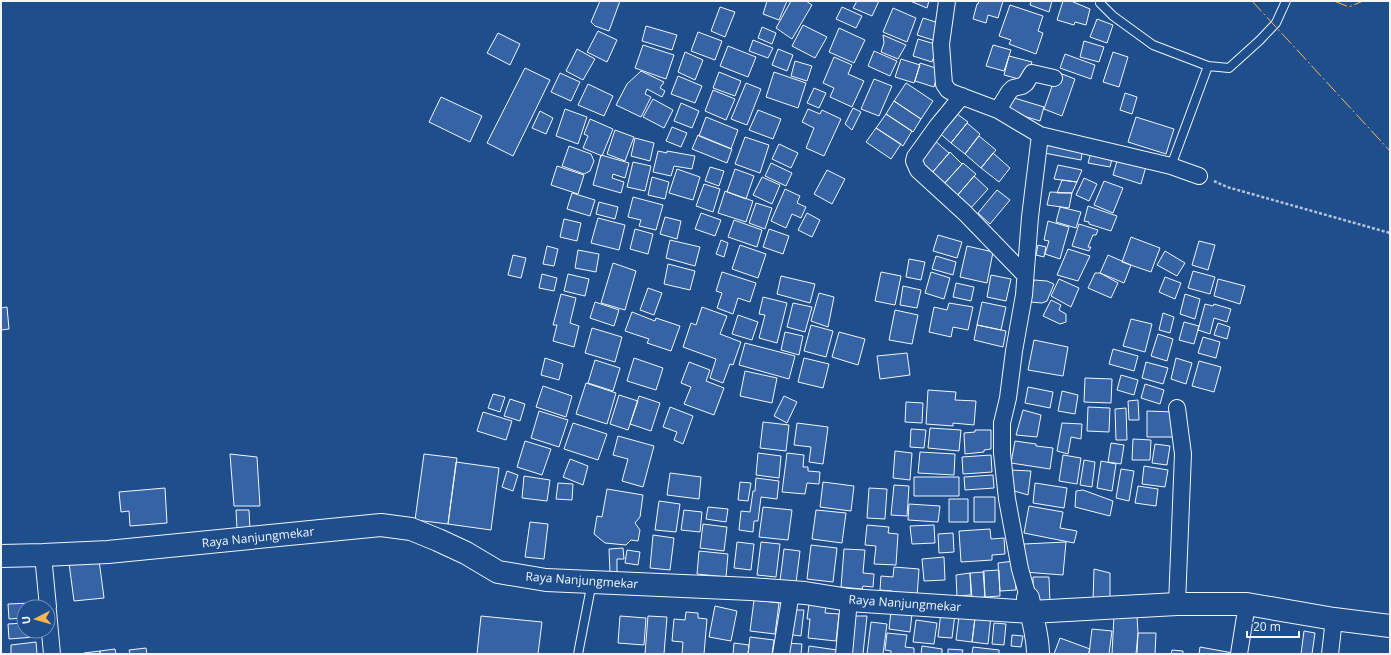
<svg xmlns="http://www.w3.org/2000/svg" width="1391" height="655" viewBox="0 0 1391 655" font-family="'Open Sans',sans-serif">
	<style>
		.building { fill: #3563a3; stroke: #f2f6ff }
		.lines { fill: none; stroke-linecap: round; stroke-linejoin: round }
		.lane-casing { stroke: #f2f6ff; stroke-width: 10 }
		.street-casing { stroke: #f2f6ff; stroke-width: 18 }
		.secondary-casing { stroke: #f2f6ff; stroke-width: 24 }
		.path { stroke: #b3c4dc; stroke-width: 2.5; stroke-dasharray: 3 2; stroke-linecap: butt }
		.lane { stroke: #1f4e8c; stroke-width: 8 }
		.street { stroke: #1f4e8c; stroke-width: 16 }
		.secondary { stroke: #1f4e8c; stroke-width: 22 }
		.power { stroke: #ffb74d; stroke-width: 1; stroke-dasharray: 14 3 2 3; stroke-linecap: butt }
		.labels { text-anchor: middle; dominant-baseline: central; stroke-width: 3; stroke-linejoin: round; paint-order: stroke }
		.street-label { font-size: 12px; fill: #f2f6ff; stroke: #1f4e8c }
	</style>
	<rect width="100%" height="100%" fill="#1f4e8c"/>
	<!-- building -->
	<path class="building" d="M600,1H620L609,31L595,26L591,22Z
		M767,1H787L779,20L763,14Z
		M791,1H806L812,5L792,39L776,28Z
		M857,1H879L872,16L853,8Z
		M910,1H929L927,8Z
		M979,1H1003L998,18L988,15L986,23L973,19L977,4H978Z
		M1031,1H1052L1049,12L1030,5Z
		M1063,1H1071L1090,9L1086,25L1075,22L1074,25L1057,20Z
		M1010,5L1043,16L1038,31L1043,33L1036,54L1009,44L1011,40L999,36Z
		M720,7L735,12L725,37L711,31Z
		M842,7L862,16L856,28L836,19Z
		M893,8L916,18L907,42L883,32Z
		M923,18L942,24L936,41L917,35Z
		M1097,19L1113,25L1107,43L1090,37Z
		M803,25L827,37L815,58L792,46Z
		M646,26L677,35L672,50L642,41Z
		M762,27L776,33L772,44L758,38Z
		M839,28L865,40L854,63L829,52Z
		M598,31L617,40L607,62L587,52Z
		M698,32L722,41L715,60L691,51Z
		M498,33L520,44L510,65L487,53Z
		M883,35L906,45L898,59L881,52L884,43Z
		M918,39L938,45L932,62L913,56Z
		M753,40L773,48L768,58L749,51Z
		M1084,41L1104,47L1099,62L1080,57Z
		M643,45L674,55L666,79L635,68Z
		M993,45L1011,50L1004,71L986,66Z
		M728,46L756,57L748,77L720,66Z
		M577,49L595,59L583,80L566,71Z
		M778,49L793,55L787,71L772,65Z
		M874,51L897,61L890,76L868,66Z
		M685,52L703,60L695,80L678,72Z
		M1113,52L1128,57L1119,87L1103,82Z
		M1065,54L1095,65L1091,79L1060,68Z
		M1009,56L1032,62L1026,81L1004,75Z
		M834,57L852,65L848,74L864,81L852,107L830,97L834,88L823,83Z
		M901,59L920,65L914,83L895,77Z
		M795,61L812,66L807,81L791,76Z
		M920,63L939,69L934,87L915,81Z
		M525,68L550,80L513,156L487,143Z
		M641,71L664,82L660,88L665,91L662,97L647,89L645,94L651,97L641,117L616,105L627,84Z
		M719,72L741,81L735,96L713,88Z
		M774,72L806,83L798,108L766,97Z
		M1057,72L1075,79L1062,116L1044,109Z
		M560,73L580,82L571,101L551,92Z
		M678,76L702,86L695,103L671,94Z
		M874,79L892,86L879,116L861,109Z
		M746,83L761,89L747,125L731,119Z
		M906,83L933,101L921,119L894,101Z
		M588,84L613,96L604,116L578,105Z
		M814,88L826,93L819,108L807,103Z
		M713,90L735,99L726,120L705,111Z
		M1125,93L1137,97L1132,114L1120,110Z
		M441,97L482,116L470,142L429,122Z
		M1011,97L1044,107L1040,121L1007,111Z
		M653,99L673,110L664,128L643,117Z
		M894,101L921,119L913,132L886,114Z
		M681,103L699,111L692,128L674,121Z
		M853,108L861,112L852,130L845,124Z
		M565,109L587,117L578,144L556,136Z
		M808,109L820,114L822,110L841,119L824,156L806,148L814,128L802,122Z
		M758,110L781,119L773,139L749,130Z
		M540,111L553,118L546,134L532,128Z
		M953,111L968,122L951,143L937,131Z
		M886,114L912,131L903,146L876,128Z
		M706,117L738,130L731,149L699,136Z
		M1136,117L1174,129L1166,154L1128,142Z
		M590,119L613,129L602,156L583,148L588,136L584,134Z
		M967,123L980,134L965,154L951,143Z
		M672,127L687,133L681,147L666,141Z
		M876,128L901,144L891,159L866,142Z
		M615,130L634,137L625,161L607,154Z
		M698,135L732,149L727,163L692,149Z
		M979,136L996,150L981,168L965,154Z
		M745,137L769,145L760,173L735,164Z
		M635,138L654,143L650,161L631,156Z
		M934,140L949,153L931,174L916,160Z
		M1047,141L1083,148L1081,160L1044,153Z
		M779,144L798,153L791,168L772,159Z
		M569,146L591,154L594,161L590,171L584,174L562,166Z
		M1092,149L1113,154L1110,167L1088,163Z
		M658,151L667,153V151L695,156L692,169L674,166L671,176L653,172Z
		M950,152L962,164L943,185L931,174Z
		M993,153L1010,168L999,182L981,168Z
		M1119,154L1147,163L1141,184L1113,175Z
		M601,155L629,163L625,178L613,174L612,178L624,182L621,193L593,185Z
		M633,162L651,166L645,191L627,187Z
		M771,163L792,173L786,186L765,176Z
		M963,163L976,174L956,197L943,185Z
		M1058,165L1082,170L1077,182L1054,179Z
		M557,166L584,175L578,194L551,185Z
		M710,167L724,171L719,186L705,181Z
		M677,169L700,177L693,200L669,193Z
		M735,169L754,176L746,199L727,192Z
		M827,170L845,179L832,204L814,194Z
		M974,176L988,189L970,209L956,197Z
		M652,177L669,182L665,199L648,195Z
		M762,177L780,185L772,204L753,195Z
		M1084,178L1097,184L1089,201L1076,195Z
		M1062,180L1077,182L1072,193H1057Z
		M1104,181L1123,188L1113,213L1094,205Z
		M704,184L720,189L713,212L696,206Z
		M785,189L800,196L797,203L806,207L801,218L792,214L786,228L771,221Z
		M997,190L1010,200L990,224L978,213Z
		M725,191L753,201L746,222L718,213Z
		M1050,192L1072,193L1069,208L1047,205Z
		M572,193L595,200L590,216L567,209Z
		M633,197L663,205L656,230L639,226L641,220L628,217Z
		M599,202L618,207L615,219L596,214Z
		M756,203L772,208L765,229L749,223Z
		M1088,206L1117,216L1111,231L1089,224V222L1084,221Z
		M1060,207L1081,212L1076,228L1056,222Z
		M701,213L721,220L715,236L695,229Z
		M807,213L820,220L812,237L798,230Z
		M665,217L681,221L677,239L660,234Z
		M598,218L625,225L619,250L591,243Z
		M564,219L581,223L577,241L560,237Z
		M734,220L762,230L757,247L728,237Z
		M1048,221L1069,227L1060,259L1045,254L1049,241L1044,240Z
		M1079,224L1098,230L1096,235H1093L1088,247H1091L1089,251L1072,246Z
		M635,229L653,234L648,254L630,249Z
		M769,229L789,236L783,254L763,247Z
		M938,235L962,242L957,258L933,251Z
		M1131,237L1160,248L1151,272L1122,262Z
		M670,240L700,247L695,266L666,258Z
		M721,240L728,243L724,257L716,254Z
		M1199,241L1215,245L1208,270L1192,265Z
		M740,245L766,254L758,278L732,269Z
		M1038,245L1046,247L1044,257L1036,255Z
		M547,246L558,249L554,266L543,264Z
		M967,246L993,252L987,283L960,277Z
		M1068,249L1090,256L1078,281L1057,275Z
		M578,250L599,254L596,272L575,268Z
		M1165,251L1185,263L1177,276L1157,265Z
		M513,255L526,258L521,278L508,275Z
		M1108,255L1131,265L1124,283L1100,273Z
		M936,256L956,262L953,275L932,269Z
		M909,259L925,262L921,280L906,277Z
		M613,263L636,271L625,310L601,303Z
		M668,264L695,271L690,290L664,284Z
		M1193,271L1215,277L1210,294L1188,288Z
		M722,272L756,283L750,302L738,298L733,314L717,308L722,293L716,291Z
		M881,272L901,276L895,305L875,301Z
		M931,272L950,278L944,299L925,293Z
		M1095,273H1100L1118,283L1111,298L1088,288Z
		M542,274L557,278L554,291L539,288Z
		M568,274L589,279L585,296L564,291Z
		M991,275L1011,279L1006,301L987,297Z
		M781,276L815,284L810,303L777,294Z
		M1165,277L1181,283L1175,299L1159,292Z
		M1059,279L1079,288L1071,307L1051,296Z
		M1218,279L1245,286L1240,304L1214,296Z
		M1034,280L1047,281L1054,284L1047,301L1042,303L1030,302Z
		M956,283L974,287L971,301L953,297Z
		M903,286L921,290L917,308L900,305Z
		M648,288L662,293L654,315L640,310Z
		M819,293L834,297L828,327L811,321Z
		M561,294L576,298L570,323L579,326L574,347L553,341L557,325H553Z
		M1185,294L1200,299L1195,319L1180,314Z
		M763,297L787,303L777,343L759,338L765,315L759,314Z
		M1051,300L1061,305L1059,310L1066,314V322L1060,324L1043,316Z
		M595,302L619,310L614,326L590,318Z
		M982,302L1006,307L1001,330L977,325Z
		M793,303L812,307L805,332L787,327Z
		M949,303L973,307L968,330L953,327L951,337L929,332L934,307L947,310Z
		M1205,304L1213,306L1214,304L1231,309L1227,322L1214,318L1210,334L1198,330Z
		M7,307L9,329L1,330V308Z
		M702,307L727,316L720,334L741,342L733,365L730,364L723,383L710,378L716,359L683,347L691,323L696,325Z
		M895,310L918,315L912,344L889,340Z
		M632,312L655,321L656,318L680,326L671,351L647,343L649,339L625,331Z
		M1163,313L1174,317L1170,333L1159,330Z
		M738,315L758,322L752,340L732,334Z
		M1131,319L1152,324L1145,352L1123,346Z
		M1184,322L1199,326L1194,344L1179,340Z
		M1218,323L1230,327L1227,339L1214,335Z
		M811,325L833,331L826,357L804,351Z
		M977,325L1006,331L1003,347L974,340Z
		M592,328L622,337L615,362L585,353Z
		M785,332L803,336L799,355L781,350Z
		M839,332L865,339L858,365L832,357Z
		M1158,334L1173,339L1167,361L1151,356Z
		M1203,337L1220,342L1216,358L1198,353Z
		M1034,340L1068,347L1063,376L1028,370Z
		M745,343L795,356L789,379L739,365Z
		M1113,349L1138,356L1134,371L1109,364Z
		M907,353L910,375L880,379L877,356Z
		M545,358L563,364L559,380L541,375Z
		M634,358L663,368L656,390L627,381Z
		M804,358L829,364L823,388L798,382Z
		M1176,358L1192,363L1186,384L1171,379Z
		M595,360L620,368L613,391L588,383Z
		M1199,361L1221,367L1214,392L1192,386Z
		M689,362L710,370L706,381L724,388L714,415L684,404L691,387L681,383Z
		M1146,362L1168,368L1163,384L1142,378Z
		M745,371L777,378L772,403L740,396Z
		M1121,375L1138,380L1134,395L1117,390Z
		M1085,378L1112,379L1111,403L1084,402Z
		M586,383L616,393L607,424L576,414Z
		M1145,384L1164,390L1160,404L1141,398Z
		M543,386L572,396L566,417L536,407Z
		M1028,387L1053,392L1050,408L1025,403Z
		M928,390L956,392L955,400L976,401L974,425L953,423V426L926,424Z
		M1062,391L1078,395L1075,414L1058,411Z
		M493,394L505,397L500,412L488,408Z
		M619,395L638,401L628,430L610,424Z
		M639,396L660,403L651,431L630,424Z
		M784,396L797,402L787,423L774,416Z
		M510,399L525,404L520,421L504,416Z
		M1138,400L1139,420H1129L1128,401Z
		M906,402L923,403L922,423L905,422Z
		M670,407L693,416L683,444L674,440L677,432L663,427Z
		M1088,407L1110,408L1109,432L1087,431Z
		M1126,408L1127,440H1116L1115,409Z
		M1023,410L1041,415L1037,437L1016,435Z
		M539,411L568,420L559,447L531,438Z
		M1147,411L1175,412L1174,437H1147Z
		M483,412L512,421L506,440L477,431Z
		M763,422L789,425L786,451L760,448Z
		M573,423L607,434L598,460L564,449Z
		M797,423L828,427L823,464L809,462L811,447L794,445Z
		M1062,423L1082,424L1081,439L1071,437L1068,454L1057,451Z
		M930,428L961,430L959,451L928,448Z
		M911,429L926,430L924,448L910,447Z
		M975,430H991V449L984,450V452L965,454L964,433L975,432Z
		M618,436L654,446L643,487L622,481L628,459L613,455Z
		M1133,439L1151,440L1150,460H1132Z
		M525,441L551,449L542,475L517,467Z
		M1015,441L1036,444V446L1053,448L1050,469L1011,463Z
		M1111,443L1124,445L1121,464L1108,462Z
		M1155,444L1170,446L1167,465L1152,463Z
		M895,451L912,453L910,480L893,478Z
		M920,452L955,454L954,475L918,473Z
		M758,453L781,456L779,478L756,475Z
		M787,453L804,455L803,467H808V471L820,472L819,484L807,483L805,494L782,492Z
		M230,454L257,457L260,506H234Z
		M424,454L457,458L448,524L415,520Z
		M991,455L992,472L963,474L962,457Z
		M1063,455L1081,458L1077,484L1059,481Z
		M570,459L588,466L583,485L563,477Z
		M1084,460L1095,462L1092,487L1080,485Z
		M1101,461L1116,464L1112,491L1097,488Z
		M456,462L499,468L491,530L448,524Z
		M1144,466L1168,470L1165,487L1142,484Z
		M1121,469L1134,471L1129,501L1116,498Z
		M1011,470L1031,471L1028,495L1011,490Z
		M507,471L518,475L513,491L502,487Z
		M670,473L701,477L699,499L667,495Z
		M993,475L994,488L965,490L964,477Z
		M524,476L550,480L547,501L522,498Z
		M914,477H959V496H914Z
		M756,478L779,481L777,499L761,497L758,521H754L753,532L739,530L741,511L750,512L753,491H755Z
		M740,482L751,483L748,501L738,500Z
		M823,482L854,486L851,511L820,507Z
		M558,483L573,484L572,500L556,499Z
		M1035,483L1067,488L1064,508L1033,503Z
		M894,485L909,486L907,516L891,515Z
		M1138,486L1158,489L1156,506L1135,503Z
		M165,488L167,523L130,526L129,511L121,512L119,492Z
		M869,488L887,489L885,519L867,518Z
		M607,489L643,495L640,517L635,523L640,530L638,541L631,540L626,545L605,543L594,534L597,516L602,517Z
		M1083,490L1113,501L1110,516L1075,507L1076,491Z
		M974,497H995V522H974Z
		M949,499H968V522H949Z
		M659,501L680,504L676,532L655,530Z
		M909,504L940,506L938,522L908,520Z
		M1029,506L1063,512L1060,528L1077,531L1074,543L1024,533Z
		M708,507L728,509L726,522L706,519Z
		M763,507L792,510L788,540L759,537Z
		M236,510H249L250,529H237Z
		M684,510L702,512L700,532L681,530Z
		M816,510L846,513L842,543L812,539Z
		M530,522L548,524L544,559L525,557Z
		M703,524L727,527L724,551L700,548Z
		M867,525L889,527L888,533L898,534L896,565L874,564L876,546L865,545Z
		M934,525L935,543L912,544L910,526Z
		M990,529L991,539L1004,538L1005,554L992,555V560L961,562L959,531Z
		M953,533L954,552L939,553L938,534Z
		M653,535L674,538L670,570L650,568Z
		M737,542L754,544L751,570L734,568Z
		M761,542L780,544L776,577L757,575Z
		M1066,542L1063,575L1024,572V544Z
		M811,545L837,548L833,582L807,579Z
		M623,548L624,559H617V573H610L609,549Z
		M784,549L800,551L796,583L780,581Z
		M844,549L865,550L863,573L874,574L873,587L863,586L862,589L841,587Z
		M627,550L640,552L638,565L625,563Z
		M699,551L728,554L726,577L697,574Z
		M944,557L945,580L924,581L922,559Z
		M99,560L104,598L74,601L69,563Z
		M1014,561L1016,590L1000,591L998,563Z
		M894,567L919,569L917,597L892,595V591L880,590L881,576L893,577Z
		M1094,569L1110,573V601L1093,602Z
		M999,570L1000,596L985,597L983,571Z
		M984,572L985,597L972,598L970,573Z
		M970,573L971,595L957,596L956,575Z
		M1033,577H1049L1050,603H1033Z
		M754,600L779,603L775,634L750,631Z
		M32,603V607H24V618L9,619L8,604Z
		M809,604L826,606L825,613L839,614L836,641L808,638L810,619H807Z
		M715,606L737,611L731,641L709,637Z
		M789,610H804L801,636L786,634Z
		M891,611L912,614L910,632L889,629Z
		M686,612L698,613V618L707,619L704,654H682L683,642L672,641L674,619L685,620Z
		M941,612L955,614L952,638L938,637Z
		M1114,615L1137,616L1138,633L1136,654H1112Z
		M481,616L542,622L538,654H477Z
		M620,616L646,618L644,645L618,643Z
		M648,616L667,617L664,654H645Z
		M852,616H867L863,654H849Z
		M959,616L975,618L972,642L956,640Z
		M991,616L988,644L972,642L975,618Z
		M916,620L937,623L934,644L913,642Z
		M871,622L887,624L883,654H867Z
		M24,623V631H34V637L9,639L8,624Z
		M994,623L1006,624L1004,645L992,644Z
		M1092,629L1112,631L1109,654H1089Z
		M1304,631L1315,633L1312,654H1301Z
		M887,633L907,635L905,647L914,648V654H891V651L885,650Z
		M1138,633H1156L1155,654H1137Z
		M1012,635L1023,636L1021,647L1011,646Z
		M750,637L774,640L772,654H748Z
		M1060,638L1090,649L1088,654H1054Z
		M36,642L37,654H11V645Z
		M734,643L749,645L748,654H733Z
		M785,643L802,644L801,654H782Z
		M809,646L837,650L836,654H808Z
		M922,646L942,649V654H921Z
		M973,647L999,650V654H972Z
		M1200,647L1233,653V654H1199Z
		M146,648L147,654H130L129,650Z
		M115,649L116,654H100V651Z
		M948,649L963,650L962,654H948Z
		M1172,650L1183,651V654H1171Z
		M100,651V654H84V653Z"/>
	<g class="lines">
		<defs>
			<path id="lane" d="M1100,3L1113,16L1153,45L1208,66L1229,68L1260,40L1276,23L1286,1
				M1171,166L1208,66
				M578,654L592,582"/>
			<path id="street" d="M947,1L941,44L944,84L948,90L953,93L998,110L1040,135L1030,217L1024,295L1014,351L1008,398L1002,423V453L1007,499L1020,569L1028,597
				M962,96L938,125L915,157L914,161L918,170L965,213L1025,275
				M998,110L1009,92L1013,88L1022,86L1026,83L1032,73L1054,78
				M1040,135L1171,166L1199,176
				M43,555L48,607
				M1177,604L1183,454L1177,408
				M48,611L52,654
				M781,654L791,593
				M844,654L849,600
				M1239,654L1247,604
				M1330,654L1334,619"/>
			<path id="secondary" d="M1,556L43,555L108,552L381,525L411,529L438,540L466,553L498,572L546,580L751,589L805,593L849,600L1031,612L1177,604H1247L1334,619L1390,626
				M1028,598C1032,617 1038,635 1038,654"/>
		</defs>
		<!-- lane casing -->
		<use href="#lane" class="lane-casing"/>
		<!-- street casing -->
		<use href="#street" class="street-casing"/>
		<!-- secondary casing -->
		<use href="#secondary" class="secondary-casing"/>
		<!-- path -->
		<path class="path" d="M1214,181L1227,187L1390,233"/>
		<!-- lane -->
		<use href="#lane" class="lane"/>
		<!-- street -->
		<use href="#street" class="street"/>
		<!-- secondary -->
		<use href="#secondary" class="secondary"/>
		<!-- power -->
		<path class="power" d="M1252,1L1390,151
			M1334,1L1349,7L1363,1"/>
	</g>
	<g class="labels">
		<!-- street labels -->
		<g class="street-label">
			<text transform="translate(258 537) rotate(-6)">Raya Nanjungmekar</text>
			<text transform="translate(582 580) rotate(4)">Raya Nanjungmekar</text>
			<text transform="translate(905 603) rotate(4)">Raya Nanjungmekar</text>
		</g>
	</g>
	<!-- border -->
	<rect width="1391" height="655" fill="none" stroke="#f2f6ff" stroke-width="4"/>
	<!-- north arrow -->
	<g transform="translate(36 619) rotate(264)"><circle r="19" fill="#1f4e8c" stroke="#7391ba"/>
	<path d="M0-3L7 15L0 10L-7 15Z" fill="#ffb74d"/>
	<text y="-6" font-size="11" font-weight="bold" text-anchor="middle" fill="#f2f6ff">U</text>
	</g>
	<!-- scale -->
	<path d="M1247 631v6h52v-6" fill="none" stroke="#f2f6ff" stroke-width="2"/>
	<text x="1253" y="631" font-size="12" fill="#f2f6ff" stroke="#1f4e8c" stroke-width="3" paint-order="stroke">20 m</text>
</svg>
